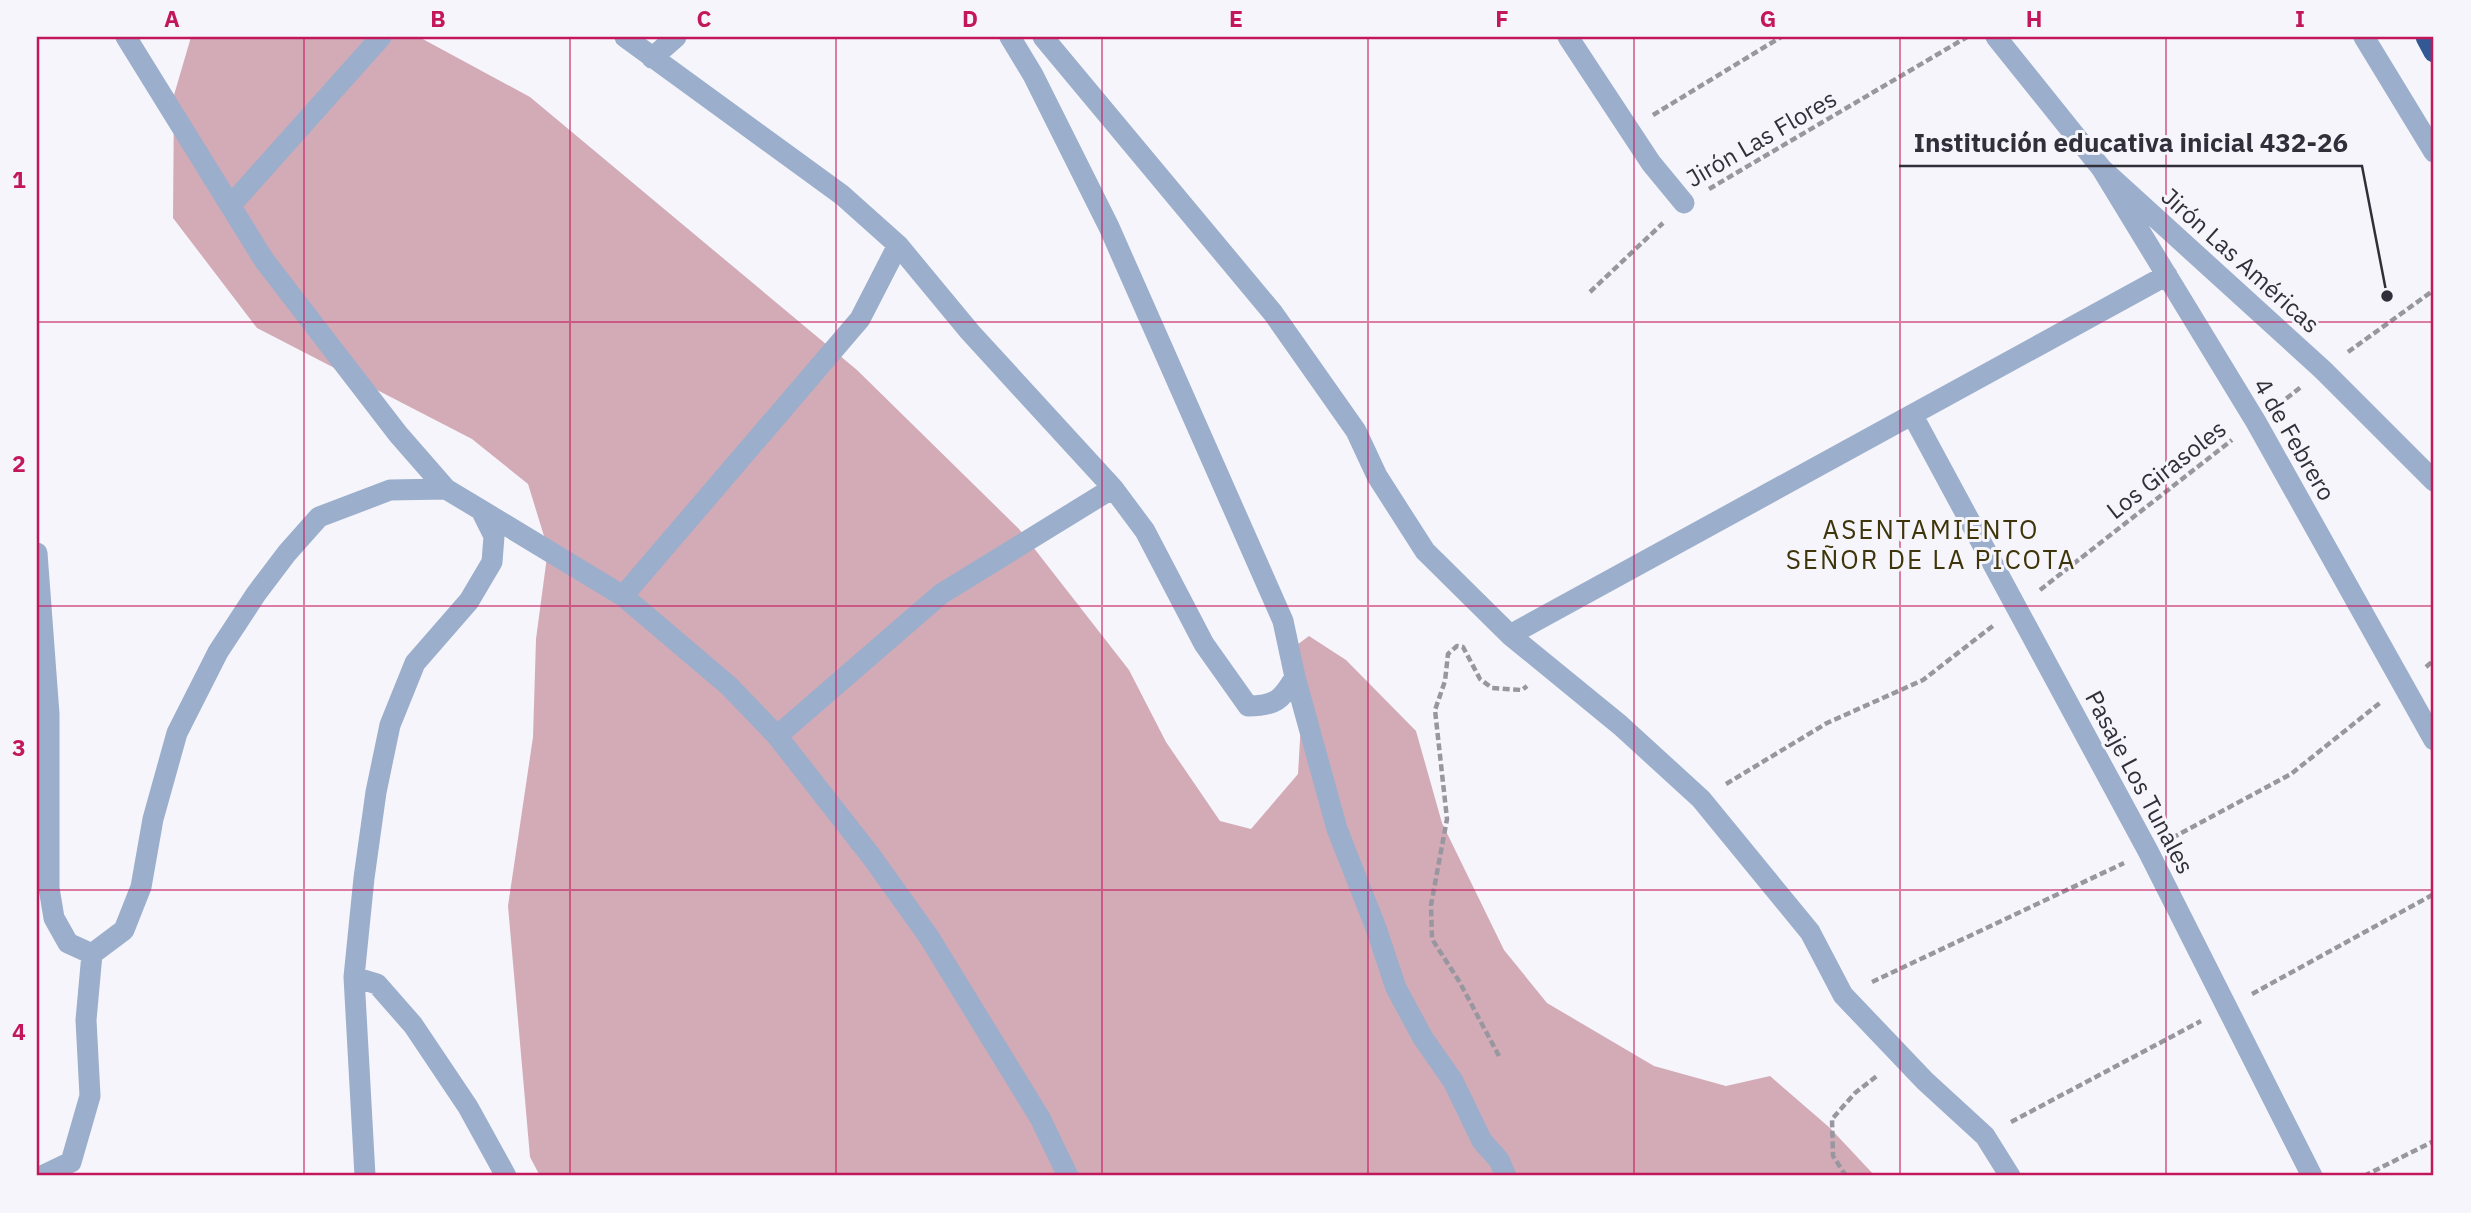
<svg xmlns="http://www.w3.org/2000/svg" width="2471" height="1213" viewBox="0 0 2471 1213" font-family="'IBM Plex Sans',sans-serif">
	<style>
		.forest { fill: #d2abb7 }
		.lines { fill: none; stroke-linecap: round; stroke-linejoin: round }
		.path { stroke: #98979f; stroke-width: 4.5; stroke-dasharray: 7 3.5; stroke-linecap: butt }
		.minor { stroke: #9baecc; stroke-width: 21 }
		.highway { stroke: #335995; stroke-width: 21 }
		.grid { fill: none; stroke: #c2185b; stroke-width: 2; stroke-opacity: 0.55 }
		.labels { text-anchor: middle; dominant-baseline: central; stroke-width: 6; stroke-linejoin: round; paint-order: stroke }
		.street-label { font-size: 24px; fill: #31303a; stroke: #f6f5fb }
		.neighbourhood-label { font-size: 26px; letter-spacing: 2px; fill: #3e350a; stroke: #f6f5fb }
		.leader { fill: none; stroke: #31303a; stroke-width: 2.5 }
		.callout-dot { fill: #31303a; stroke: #f6f5fb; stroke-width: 2.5 }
		.callout-label { font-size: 26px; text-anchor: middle; font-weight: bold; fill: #31303a; stroke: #f6f5fb; stroke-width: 6; stroke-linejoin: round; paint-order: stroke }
		.neatline { fill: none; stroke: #c2185b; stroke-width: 2.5 }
		.grid-label { font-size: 23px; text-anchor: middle; font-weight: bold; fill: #c2185b }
	</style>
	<rect width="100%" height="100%" fill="#f6f5fb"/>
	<!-- forest -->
	<path class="forest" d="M191,37H419L530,97L857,370L1019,529L1129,670L1166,742L1220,821L1251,829L1298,774L1302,705L1282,656L1309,636L1346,660L1416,731L1442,823L1504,950L1547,1003L1654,1066L1726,1086L1770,1076L1830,1128L1875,1176H540L530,1157L508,906L533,737L536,639L548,549L528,484L472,439L257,328L173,218L174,95Z"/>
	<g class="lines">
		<!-- path -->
		<path class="path" d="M1653,115L1781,37
			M1709,189L1967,37
			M1590,292L1663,223
			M2348,352L2434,290
			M2278,405L2301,387
			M2040,590L2232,440
			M2426,667L2434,660
			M1726,784L1827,723L1923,680L1994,625
			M2172,838L2291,774L2381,702
			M1872,982L2124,863
			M2252,994L2434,894
			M1499,1056L1459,981L1432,939L1431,905L1447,819L1435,710L1445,681L1448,654L1457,646L1463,647L1480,679L1492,688L1522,690L1527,686
			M2011,1122L2201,1021
			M1846,1176L1833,1156L1832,1119L1855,1093L1878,1075
			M2364,1176L2434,1141"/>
		<!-- minor -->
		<path class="minor" d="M126,37L264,260L398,434L446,489
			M625,37L842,195L898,245L970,332L1113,488L1145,531L1204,644L1248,706C1275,706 1282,700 1295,677L1283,621L1109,227L1033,75L1010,37
			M1043,37L1273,313L1356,431L1377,476L1425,551L1510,635L1620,725L1701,799L1810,932L1843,995L1925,1081L1985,1136L2010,1176
			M1568,37L1651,163L1684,203
			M1996,37L2102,169L2323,370L2434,481
			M2364,37L2434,152
			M652,58L676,37
			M2102,169L2256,422L2434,740
			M230,206L381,37
			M1913,416L2148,851L2312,1176
			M481,510L623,596L729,686L777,736L871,856L929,937L1040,1118L1068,1176
			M37,553L49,714V888L54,918L68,943L92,954L124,930L141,887L153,819L177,733L218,652L256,594L287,553L319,517L390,490L446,489L481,510L494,536L492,562L469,601L415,663L390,725L376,792L364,878L354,977L365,1176
			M623,596L860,319L898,245
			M1510,635L2167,275
			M1295,677L1337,829L1376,928L1396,988L1423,1038L1453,1081L1482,1141L1499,1160L1506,1176
			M777,736L941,594L1113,488
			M354,977L377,984L413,1025L468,1107L506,1176
			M42,1176L71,1162L90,1096L86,1020L92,954"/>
		<!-- highway -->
		<path class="highway" d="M2426,37L2434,52"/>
	</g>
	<!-- grid -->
	<path class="grid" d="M304,37V1176M570,37V1176M836,37V1176M1102,37V1176M1368,37V1176M1634,37V1176M1900,37V1176M2166,37V1176M37,322H2434M37,606H2434M37,890H2434"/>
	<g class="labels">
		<!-- street labels -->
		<g class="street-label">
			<text transform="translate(1761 138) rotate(-30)">Jirón Las Flores</text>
			<text transform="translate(2241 260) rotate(42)">Jirón Las Américas</text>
			<text transform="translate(2295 439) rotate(60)">4 de Febrero</text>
			<text transform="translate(2166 469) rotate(-38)">Los Girasoles</text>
			<text transform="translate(2140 782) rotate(62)">Pasaje Los Tunales</text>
		</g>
		<!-- neighbourhood labels -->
		<g class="neighbourhood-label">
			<text x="1931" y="529">ASENTAMIENTO<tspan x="1931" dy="30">SEÑOR DE LA PICOTA</tspan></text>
		</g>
	</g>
	<!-- callouts -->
	<path class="leader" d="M2387 296L2362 166H1899"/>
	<circle class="callout-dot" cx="2387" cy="296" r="7"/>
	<g class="callout-label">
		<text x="2131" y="152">Institución educativa inicial 432-26</text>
	</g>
	<!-- border -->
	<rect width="2471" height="1213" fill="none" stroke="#f6f5fb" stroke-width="77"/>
	<rect x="38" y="38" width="2394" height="1136" class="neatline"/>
	<g class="grid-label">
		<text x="172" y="27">A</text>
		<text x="438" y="27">B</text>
		<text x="704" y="27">C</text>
		<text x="970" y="27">D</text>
		<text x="1236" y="27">E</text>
		<text x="1502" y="27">F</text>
		<text x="1768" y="27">G</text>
		<text x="2034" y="27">H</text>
		<text x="2300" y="27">I</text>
		<text x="19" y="188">1</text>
		<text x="19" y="472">2</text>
		<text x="19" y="756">3</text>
		<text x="19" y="1040">4</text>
	</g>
</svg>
